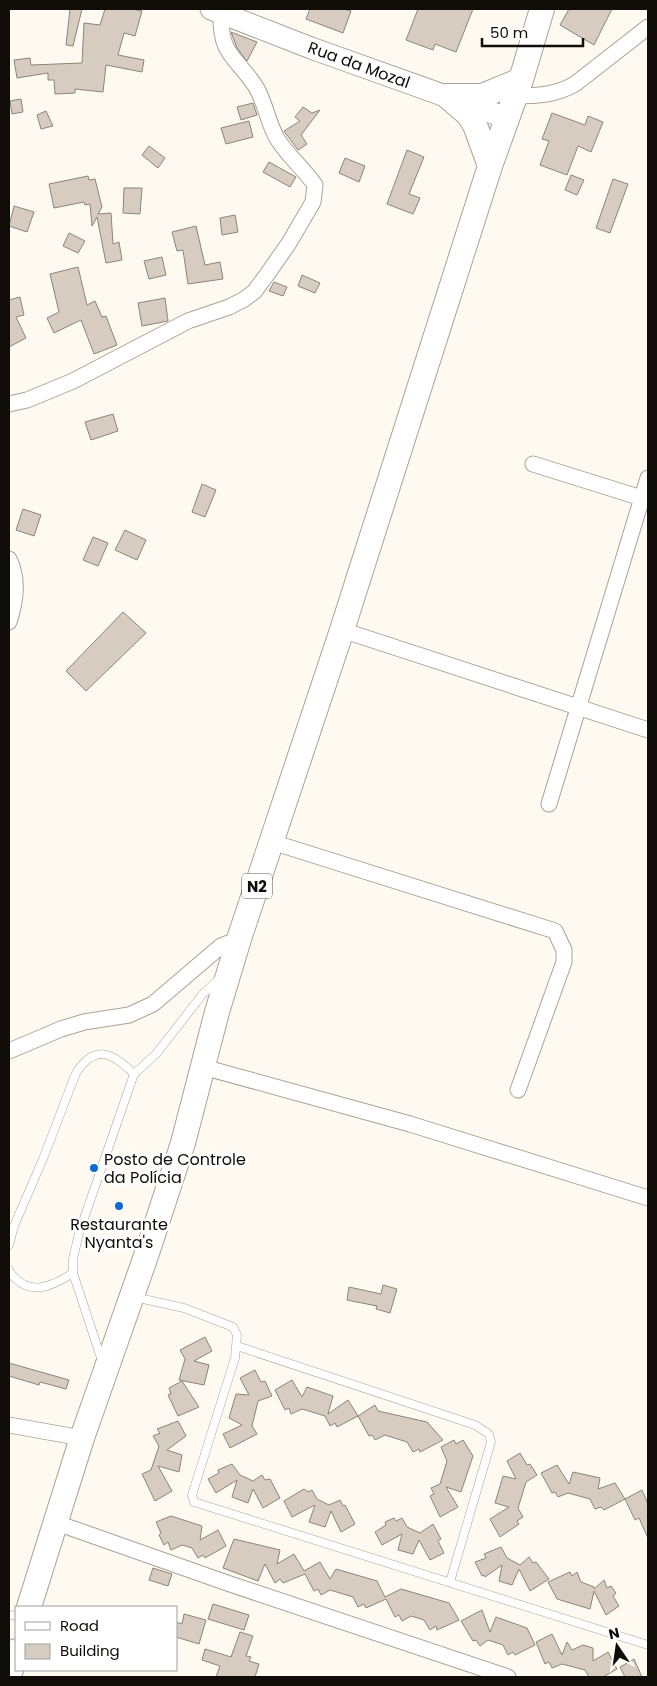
<svg xmlns="http://www.w3.org/2000/svg" width="657" height="1686" viewBox="0 0 657 1686" font-family="Poppins,sans-serif">
	<style>
		.building { fill: #d6cdc0; stroke: #8c8477 }
		.lines { fill: none; stroke-linecap: round; stroke-linejoin: round }
		.lane-casing { stroke: #aba295; stroke-width: 9 }
		.street-casing { stroke: #aba295; stroke-width: 17 }
		.secondary-casing { stroke: #aba295; stroke-width: 23 }
		.primary-casing { stroke: #aba295; stroke-width: 26 }
		.lane { stroke: #fff; stroke-width: 8 }
		.street { stroke: #fff; stroke-width: 15 }
		.secondary { stroke: #fff; stroke-width: 21 }
		.primary { stroke: #fff; stroke-width: 24 }
		.poi-dot { fill: #1068d1; stroke: #fff; stroke-width: 2 }
		.labels { text-anchor: middle; dominant-baseline: central; stroke-width: 5; stroke-linejoin: round; paint-order: stroke }
		.shield { fill: #fff; stroke: #585653; stroke-width: 1 }
		.shield-label { font-size: 15px; font-weight: bold; fill: #100d09 }
		.street-label { font-size: 16px; fill: #100d09; stroke: #fff }
		.poi-label { font-size: 16px; fill: #100d09; stroke: #fff; text-anchor: start }
	</style>
	<rect width="100%" height="100%" fill="#fffaf1"/>
	<!-- building -->
	<path class="building" d="M70,9H82L73,46L66,45Z
		M105,9H132L142,11L135,36L124,33L118,55L144,60L142,72L106,65L103,92L75,89V93L55,94L54,80H48V73L17,78L14,60L30,58L31,65L82,63L84,23L100,25Z
		M310,9H344L351,11L343,33L306,19Z
		M418,9H473L456,52L435,44L433,50L406,40Z
		M569,9H612L594,45L560,25Z
		M231,32L257,42L247,61L237,48Z
		M21,99L23,112L12,114L10,101Z
		M253,103L257,115L241,120L237,107Z
		M303,107L312,113L320,110L301,135L307,144L298,150L284,131L300,121L295,117Z
		M46,111L53,126L41,129L37,115Z
		M552,113L585,125L588,116L603,122L591,152L578,146L567,175L540,165L549,141L542,139Z
		M249,121L253,137L226,144L221,128Z
		M149,146L165,158L158,168L142,155Z
		M407,150L424,157L409,194L420,198L413,214L387,204Z
		M345,158L365,166L359,182L339,173Z
		M269,162L296,177L290,187L263,172Z
		M571,175L584,180L577,195L565,190Z
		M88,176L89,180L95,179L102,207L98,214L111,213L113,244L119,242L122,260L106,263L97,217L92,226L90,204L85,205L84,202L54,208L49,184Z
		M613,179L628,184L610,233L596,228Z
		M124,188H142L140,214L123,213Z
		M14,206L34,212L27,232L9,226Z
		M235,215L238,232L222,235L220,218Z
		M196,226L205,265L220,262L223,279L188,284L183,250L177,251L172,232Z
		M69,233L85,241L78,253L63,246Z
		M162,257L166,275L149,279L144,261Z
		M78,267L87,305L95,301L102,317L106,316L117,345L94,354L81,320L54,333L47,318L59,312L50,274Z
		M302,275L320,283L315,293L298,286Z
		M274,282L287,287L283,296L269,291Z
		M20,297L24,315L16,317L26,338L9,347V300Z
		M165,298L168,321L142,326L138,303Z
		M113,414L118,431L91,440L85,422Z
		M202,484L216,490L205,517L192,512Z
		M23,509L41,515L34,536L16,530Z
		M125,530L146,540L137,560L115,550Z
		M93,537L108,543L98,566L83,560Z
		M123,612L146,633L86,691L66,671Z
		M383,1285L397,1289L390,1313L376,1309L377,1306L347,1300L349,1287L381,1294Z
		M205,1337L212,1351L194,1361L209,1365L204,1385L179,1380L185,1359L180,1350Z
		M9,1363L69,1380L66,1389L40,1382L39,1385L9,1376Z
		M255,1370L261,1382L265,1381L272,1396L258,1401L252,1426L257,1434L230,1448L223,1434L242,1425L229,1418L236,1394L249,1395L240,1378Z
		M292,1380L302,1397L307,1387L333,1396L328,1414L348,1400L358,1416L337,1427L335,1423L330,1426L325,1416L302,1409L291,1414L289,1408L285,1410L275,1390Z
		M182,1381L199,1407L178,1416L168,1395L171,1394L169,1388Z
		M375,1405L378,1411L427,1422L443,1440L420,1452L419,1449L413,1452L407,1442L385,1435L375,1440L372,1435L369,1436L358,1416Z
		M178,1421L186,1436L167,1450L182,1455L179,1472L158,1466L172,1491L155,1501L142,1474L151,1470L159,1446L153,1436L160,1433L157,1429Z
		M454,1440L456,1444L463,1440L473,1456L461,1492L446,1487L458,1507L440,1517L430,1496L434,1494L431,1488L440,1484L447,1461L441,1447Z
		M520,1453L527,1465L530,1464L537,1475L526,1482L518,1508L523,1517L517,1521L519,1524L500,1537L490,1519L509,1507L495,1503L503,1476L516,1479L507,1461Z
		M232,1464L240,1475L253,1481L262,1475L265,1480L270,1479L280,1498L263,1508L253,1489L248,1503L232,1497L237,1480L216,1493L208,1479L219,1473L218,1470Z
		M557,1465L569,1484L573,1472L600,1478L598,1489L615,1483L625,1499L604,1510L601,1507L595,1509L590,1499L568,1493L558,1497L555,1492L552,1493L541,1473Z
		M304,1489L308,1492L312,1490L317,1499L329,1505L340,1500L343,1506L345,1505L355,1524L341,1532L331,1511L325,1527L309,1522L315,1505L292,1517L284,1501Z
		M642,1490L648,1504V1538L639,1518L635,1520L625,1499Z
		M171,1516L202,1526L200,1540L218,1530L226,1546L205,1558L203,1555L198,1558L192,1548L182,1545L171,1550L168,1542L164,1545L159,1535L161,1533L156,1522Z
		M394,1518L396,1521L402,1518L407,1527L420,1533L433,1524L441,1539L438,1541L444,1553L430,1560L419,1540L413,1554L398,1550L402,1534L382,1545L375,1532L386,1525L385,1522Z
		M234,1539L280,1550L277,1564L294,1554L304,1571L320,1562L330,1579L336,1569L377,1581L385,1597L401,1589L449,1603L459,1620L437,1630L436,1626L430,1630L424,1620L411,1616L402,1621L399,1615L395,1617L386,1599L366,1608L364,1604L358,1607L353,1597L330,1590L321,1595L318,1589L314,1591L305,1574L283,1583L280,1579L275,1583L265,1564L258,1581L223,1568Z
		M501,1547L507,1558L520,1565L529,1557L533,1563L536,1562L549,1579L530,1591L519,1569L512,1585L499,1581L502,1565L485,1577L484,1575L482,1576L475,1562L486,1558L484,1554Z
		M153,1568L172,1574L168,1586L149,1580Z
		M570,1572L572,1576L577,1572L581,1582L594,1587V1589L604,1580L607,1588L611,1586L616,1593L613,1596L619,1606L606,1615L594,1591L590,1609L557,1599L548,1582Z
		M213,1604L249,1615L244,1630L208,1619Z
		M482,1610L490,1632L496,1617L527,1628L535,1645L515,1655L513,1652L508,1655L503,1645L488,1640L480,1646L476,1640L473,1641L461,1621Z
		M184,1614L206,1620L199,1644L176,1637V1622L182,1624Z
		M240,1632L253,1636L246,1656L251,1657L249,1661L259,1664L255,1677H216L220,1666L202,1660L205,1649L231,1657Z
		M552,1634L562,1655L567,1642L572,1650L583,1645L593,1648V1661L608,1652L617,1669L603,1677H589L585,1670L562,1664L552,1668L549,1662L545,1664L536,1642Z
		M634,1659L642,1677H625L620,1667Z"/>
	<g class="lines">
		<defs>
			<path id="lane" d="M9,1245L14,1226L43,1159L76,1073C95,1043 113,1053 134,1074
				M9,1270C11,1275 13,1276 16,1279C34,1296 56,1284 73,1273
				M134,1297L184,1308L233,1327L237,1335L235,1358L192,1495L194,1502L648,1645
				M237,1346L475,1425L489,1434L491,1442L450,1582
				M102,1361L73,1273V1259L79,1233L134,1074L156,1054L202,995L220,978
				M9,1615L16,1616"/>
			<path id="street" d="M515,96C537,96 556,95 575,84L648,27
				M9,404L27,400L73,381L188,321L229,307L243,300L254,292L266,276L289,243L313,202L315,185C304,169 289,157 278,140C267,123 266,101 254,84C233,54 220,54 221,13
				M533,464L648,500
				M9,559C19,579 16,601 9,622
				M342,630L648,730
				M549,804L648,478
				M272,842L555,931L564,950V962L518,1090
				M9,1051L61,1029L84,1022L129,1015L153,1004L221,946L239,939
				M203,1067L410,1124L648,1198
				M9,1425L82,1438
				M54,1522L230,1584L508,1677"/>
			<path id="secondary" d="M211,9L311,48L507,118"/>
			<path id="primary" d="M447,96L469,115L475,125L490,166
				M447,96H482L521,80
				M29,1607L82,1438L147,1253L183,1143L217,1012L239,939L342,630L490,166L521,80L542,9
				M9,1677L16,1651"/>
		</defs>
		<!-- lane casing -->
		<use href="#lane" class="lane-casing"/>
		<!-- street casing -->
		<use href="#street" class="street-casing"/>
		<!-- secondary casing -->
		<use href="#secondary" class="secondary-casing"/>
		<!-- primary casing -->
		<use href="#primary" class="primary-casing"/>
		<!-- lane -->
		<use href="#lane" class="lane"/>
		<!-- street -->
		<use href="#street" class="street"/>
		<!-- secondary -->
		<use href="#secondary" class="secondary"/>
		<!-- primary -->
		<use href="#primary" class="primary"/>
	</g>
	<!-- markers -->
	<g class="poi-dot">
		<circle cx="94" cy="1168" r="5"/>
		<circle cx="119" cy="1206" r="5"/>
	</g>
	<g class="labels">
		<!-- shield labels -->
		<rect class="shield" x="242" y="873.5" width="30" height="25" rx="4"/>
		<g class="shield-label">
			<text x="257" y="886">N2</text>
		</g>
		<!-- street labels -->
		<g class="street-label">
			<text transform="translate(359 65) rotate(20)">Rua da Mozal</text>
		</g>
		<!-- poi labels -->
		<g class="poi-label">
			<text x="104" y="1159">Posto de Controle<tspan x="104" dy="18">da Polícia</tspan></text>
			<text x="119" y="1224" text-anchor="middle">Restaurante<tspan x="119" dy="18">Nyanta's</tspan></text>
		</g>
	</g>
	<!-- border -->
	<rect width="657" height="1686" fill="none" stroke="#100d09" stroke-width="20"/>
	<!-- legend -->
	<rect x="15" y="1606" width="162" height="65" fill="#ffffff" stroke="#9f9e9d"/>
	<rect x="25" y="1622" width="25" height="8" fill="#ffffff" stroke="#9f9e9d"/>
	<text x="60" y="1631" font-size="15" fill="#100d09">Road</text>
	<rect x="25" y="1644" width="25" height="15" fill="#d6cdc0" stroke="#9f9e9d"/>
	<text x="60" y="1656" font-size="15" fill="#100d09">Building</text>
	<!-- north arrow -->
	<g transform="translate(617 1646) rotate(347)" stroke="#ffffff" stroke-width="4" paint-order="stroke">
	<path d="M0-4L9 19L0 12L-9 19Z" fill="#100d09"/>
	<text y="-8" font-size="14" font-weight="bold" text-anchor="middle" fill="#100d09">N</text>
	</g>
	<!-- scale -->
	<path d="M482 38v8h101v-8" fill="none" stroke="#100d09" stroke-width="2.5"/>
	<text x="490" y="38" font-size="15" fill="#100d09" stroke="#ffffff" stroke-width="4" paint-order="stroke">50 m</text>
</svg>
